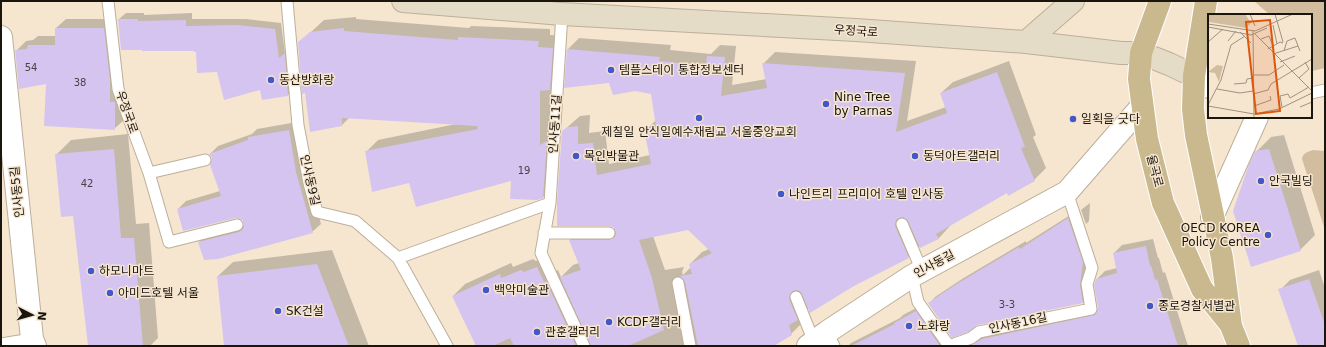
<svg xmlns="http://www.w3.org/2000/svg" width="1326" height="347" viewBox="0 0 1326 347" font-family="'DejaVu Sans','Noto Sans KR',sans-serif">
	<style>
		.green { fill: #d2be9f }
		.shadow { fill: #0003; fill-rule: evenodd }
		.building { fill: #d6c4f0 }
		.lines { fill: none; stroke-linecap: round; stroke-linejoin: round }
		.lane-casing { stroke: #bdaf99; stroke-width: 13 }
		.street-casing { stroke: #bdaf99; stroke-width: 24 }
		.secondary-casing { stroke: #bdaf99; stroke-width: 24 }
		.primary-casing { stroke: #fff; stroke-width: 24 }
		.lane { stroke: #fff; stroke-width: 11 }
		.street { stroke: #fff; stroke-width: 22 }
		.secondary { stroke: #e4dcc7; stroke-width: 22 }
		.primary { stroke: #cab98f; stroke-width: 22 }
		.poi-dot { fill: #4356ca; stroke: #f6e6d0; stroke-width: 1.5 }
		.labels { text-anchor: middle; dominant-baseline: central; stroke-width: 3; stroke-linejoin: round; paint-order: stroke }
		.number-label { font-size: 10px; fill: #494146 }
		.street-label { font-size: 12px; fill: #1a150d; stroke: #f6e6d0 }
		.poi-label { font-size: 12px; fill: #1a150d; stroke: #f6e6d0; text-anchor: start }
		.inset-road { fill: none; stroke: #9e9282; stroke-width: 1 }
		.view { fill: #de560c; fill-opacity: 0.15; stroke: #de560c; stroke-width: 2 }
		.inset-edge { fill: none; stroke: #1a150d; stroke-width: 2 }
	</style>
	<rect width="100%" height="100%" fill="#f6e6d0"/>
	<!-- green -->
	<path class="green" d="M1254,1H1325V68L1312,71L1311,66V15H1270Z
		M1313,150L1325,151V230L1302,159C1303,153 1307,152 1313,150Z"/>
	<!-- shadow -->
	<path class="shadow" d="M126,13H144V15L192,13V19H246L281,23L285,53L291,48L295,88L288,95L261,89L217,71L197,51L119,19Z
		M356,17V19L469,28L471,26L550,29V35L565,36L562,77L552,87V135L555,185L543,197L512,179L410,181L366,152L378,140L456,124L350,117L342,125L299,43L324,20Z
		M66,19H113L124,120L114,129L47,83L16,51L26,41L33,40L38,36H56V28Z
		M579,38L671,45L670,50L711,54L720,45L736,46L732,85L767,79L763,64L775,52L916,61L907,121L946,107L941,93L953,82L1009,61L1036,135L1033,137L1046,168L1034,180L1009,195L1008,192L949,225L950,226L939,238L920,247V246L908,257L809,307L801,315L803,322L791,334L773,346H477L453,296L465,284L511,263L513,267L533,259L536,261L549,256L556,271L558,270L561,277L573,265L579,263L570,240L581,229H615L563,131L580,116L590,115L589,133L605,131L609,164L650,155L645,131L656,120L652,93L610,82L568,49ZM688,229L709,249L702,252L690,264L691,267L683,275L682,272L684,267L665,270L653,236Z
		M297,122L304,163L321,224L312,232L199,242L208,234L244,225L243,220L240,217L178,209L186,201L220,191L213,158L210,154L218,146L252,134L257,129Z
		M128,134L136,224L149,223L158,338L150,346H89L74,214L56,155L71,140Z
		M1284,135L1315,235L1300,250L1256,152L1271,137Z
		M1090,203L1089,221L1086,224L1081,210Z
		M1075,212L1089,255V296L1083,303L929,304L935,297L962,279L1026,241V243Z
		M1153,239L1158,258H1159L1163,273L1165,272L1188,346H848L851,343L900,318L903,315L924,304L951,342L958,345L982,337L991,331L1099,309L1097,279L1105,271L1117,268L1114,253L1122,245Z
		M332,250L369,346H225L218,276L233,262Z
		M1319,270L1325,288V346H1299L1280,290L1290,280Z"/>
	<!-- building -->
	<path class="building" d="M118,19H138V21L186,20V26L238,25L275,29L279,58L285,53L288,96L262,100L260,90L224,100L217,72L197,73L196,52H194V51H142V50H121Z
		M55,28H104L110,80V102H115V130L44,126L46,84L19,89L15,50L27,49L28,45H55Z
		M344,28V31L458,40V37L539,41L538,47L553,48L550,90L540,91V145L547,141L543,198L537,200L510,199L511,181L416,207L409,183L372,192L365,151L478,129L477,126L342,118V126L310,132L305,93L302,94L298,42L310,32Z
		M567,49L660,57L659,61L706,66L707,56L725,57L721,96L767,88L762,63L905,73L896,132L947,113L940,93L997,72L1025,147L1021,148L1035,181L1008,196L1007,193L936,234L939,239L920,248L908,221L903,217L899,218L896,220L895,226L909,258L854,286L810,313L801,292L797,290L793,291L789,296V299L798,320L789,325L792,335L774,346H698L685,282L680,276L692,274L689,264L712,253L688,230L639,240L652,278L664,330L628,346H591L560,277L581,270L569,240H609L615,237L616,233L613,227L609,226H557V201L562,131L568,127L578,126V144L593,143L597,175L651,164L644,130L656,127L651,94L635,91L613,95L609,83L564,88Z
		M289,130L296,172L313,233L218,259L204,260L198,242L239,232L242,230L244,227V223L242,220L236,218L183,231L177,209L221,196L210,165L212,158L209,154L248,140V137Z
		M114,149L121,238H134L143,346H88L73,216L61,217L55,154Z
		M1269,149L1301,251L1251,267L1233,211L1249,164L1255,151Z
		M1068,218L1083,262L1080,285L1083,303L978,325L968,332L952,338L928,303L955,285L1019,247L1020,249Z
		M1146,246L1150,266L1151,265L1155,280L1157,279L1178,346H969L982,339L1095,315L1098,308L1094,285L1096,279L1117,273L1113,253Z
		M317,264L349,346H224L217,276Z
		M537,267L544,282L546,281L576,346H514L510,338L493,346H476L452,296L500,274L501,278L521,270L524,272Z
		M1309,279L1325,325V346H1298L1278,289Z
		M916,311L940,346H851L895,324L894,323Z"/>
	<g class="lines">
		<defs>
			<path id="lane" d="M108,1L118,89L149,173L169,242L237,225
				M287,1L298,125L309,183L317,212L355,221L398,258L447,346
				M562,14L550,203L541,253L584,346
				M1311,93L1325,90
				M149,173L205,160
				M902,224L922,271
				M544,233H609
				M398,258L550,203
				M912,276L918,302L949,346
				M678,283L690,346
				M796,297L814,342
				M827,332L834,346
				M1,344L32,339
				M949,346L971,338L979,332L1091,309L1087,284L1092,268L1067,192"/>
			<path id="street" d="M1,37L32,339L35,346
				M1194,76L1209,87
				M1212,217L1257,117
				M808,346L827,332L912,276L1067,192L1142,106"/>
			<path id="secondary" d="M403,1L562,14L856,30L1026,42L1121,53H1141L1169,64L1194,76
				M1026,42L1073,1"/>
			<path id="primary" d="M1160,1L1141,53L1139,79L1147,139L1163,203L1202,289L1231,325
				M1206,1L1194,76L1193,109L1196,135L1222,258L1231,326L1239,346"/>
		</defs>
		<!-- lane casing -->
		<use href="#lane" class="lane-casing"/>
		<!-- street casing -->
		<use href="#street" class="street-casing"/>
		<!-- secondary casing -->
		<use href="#secondary" class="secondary-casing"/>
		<!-- primary casing -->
		<use href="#primary" class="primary-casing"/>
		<!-- lane -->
		<use href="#lane" class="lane"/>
		<!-- street -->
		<use href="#street" class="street"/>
		<!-- secondary -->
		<use href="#secondary" class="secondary"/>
		<!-- primary -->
		<use href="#primary" class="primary"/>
	</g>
	<!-- markers -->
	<g class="poi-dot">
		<circle cx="611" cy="70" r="4"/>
		<circle cx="271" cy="80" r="4"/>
		<circle cx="826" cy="104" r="4"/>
		<circle cx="699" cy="118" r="4"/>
		<circle cx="1073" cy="119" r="4"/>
		<circle cx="576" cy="156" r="4"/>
		<circle cx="915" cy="156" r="4"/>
		<circle cx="1261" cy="181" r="4"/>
		<circle cx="781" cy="194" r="4"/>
		<circle cx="1268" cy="235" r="4"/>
		<circle cx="91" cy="271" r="4"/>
		<circle cx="486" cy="290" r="4"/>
		<circle cx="110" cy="293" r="4"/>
		<circle cx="1150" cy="306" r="4"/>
		<circle cx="278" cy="311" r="4"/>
		<circle cx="609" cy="322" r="4"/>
		<circle cx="909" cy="326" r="4"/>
		<circle cx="537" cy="332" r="4"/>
	</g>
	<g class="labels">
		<!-- number labels -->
		<g class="number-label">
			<text x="31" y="67">54</text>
			<text x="80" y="82">38</text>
			<text x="524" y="170">19</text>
			<text x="87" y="183">42</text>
			<text x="1007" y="304">3-3</text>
		</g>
		<!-- street labels -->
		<g class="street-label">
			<text transform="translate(856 31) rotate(4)">우정국로</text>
			<text transform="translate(127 112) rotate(71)">우정국로</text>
			<text transform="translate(555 124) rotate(-86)">인사동11길</text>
			<text transform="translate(1155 171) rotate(75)">율곡로</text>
			<text transform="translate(310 180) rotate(77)">인사동9길</text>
			<text transform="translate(17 192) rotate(-96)">인사동5길</text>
			<text transform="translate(934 264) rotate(-28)">인사동길</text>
			<text transform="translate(1018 323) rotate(-12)">인사동16길</text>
		</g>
		<!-- poi labels -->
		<g class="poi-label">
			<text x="619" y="70">템플스테이 통합정보센터</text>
			<text x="279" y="80">동산방화랑</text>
			<text x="834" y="97">Nine Tree<tspan x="834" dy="14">by Parnas</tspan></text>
			<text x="1081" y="119">일획을 긋다</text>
			<text x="699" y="132" text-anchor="middle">제칠일 안식일예수재림교 서울중앙교회</text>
			<text x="584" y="156">목인박물관</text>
			<text x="923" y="156">동덕아트갤러리</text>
			<text x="1269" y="181">안국빌딩</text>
			<text x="789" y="194">나인트리 프리미어 호텔 인사동</text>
			<text x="1260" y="228" text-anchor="end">OECD KOREA<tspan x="1260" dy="14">Policy Centre</tspan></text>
			<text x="99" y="271">하모니마트</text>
			<text x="494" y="290">백악미술관</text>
			<text x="118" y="293">아미드호텔 서울</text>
			<text x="1158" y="306">종로경찰서별관</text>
			<text x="286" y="311">SK건설</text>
			<text x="617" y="322">KCDF갤러리</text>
			<text x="917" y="326">노화랑</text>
			<text x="545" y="332">관훈갤러리</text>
		</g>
	</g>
	<!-- overview -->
	<g transform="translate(1208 14)">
		<rect width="104" height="104" fill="#f6e6d0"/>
		<path d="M0,0H37L43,9L38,14L1,8ZM9,51L15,52L11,68L7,59L0,58Z" fill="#d2be9f"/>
		<path class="inset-road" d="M42,0L47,12M67,0L75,28M0,10L47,17L85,0M65,11L69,30M0,13L43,21L59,14M45,17L46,104M32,18L43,29M47,20L104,77M53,25L61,22L65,32M20,27L28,17M0,28L15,15M60,35L72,28L75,29M76,37L79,27L87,24L90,32M65,40L90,32L92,37M72,48L87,42M45,61H61L76,51M91,64L101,55L97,48M26,70L38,69L39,65L45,64M9,75L32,79L45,77M45,80L60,76L63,70L104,45M0,91L13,66L23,31L37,22M0,92L46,100L71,95L104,79M46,92L63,86L62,82M74,93L72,82L80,80L82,84L101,73M92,93L104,88"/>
		<path class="view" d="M62,6L72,97L48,100L38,8Z"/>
		<rect width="104" height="104" class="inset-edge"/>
	</g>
	<!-- border -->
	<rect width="1326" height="347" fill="none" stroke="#1a150d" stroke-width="4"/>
	<!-- north arrow -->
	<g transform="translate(32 315) rotate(96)" stroke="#f6e6d0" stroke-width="3" paint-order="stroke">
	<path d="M0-3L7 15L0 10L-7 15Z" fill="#1a150d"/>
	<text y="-6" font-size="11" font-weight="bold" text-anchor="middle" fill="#1a150d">N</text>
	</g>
</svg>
